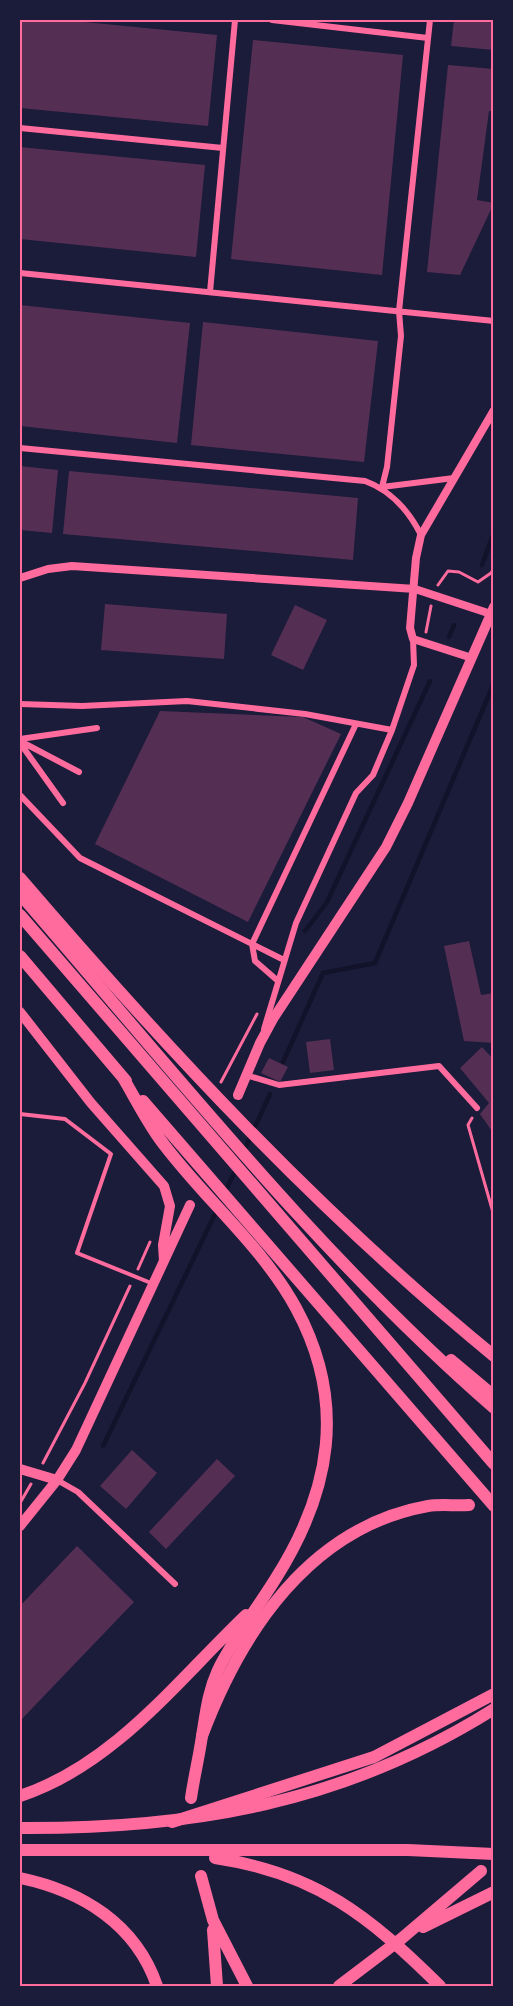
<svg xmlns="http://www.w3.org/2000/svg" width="513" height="2006" viewBox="0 0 513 2006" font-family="Barlow,sans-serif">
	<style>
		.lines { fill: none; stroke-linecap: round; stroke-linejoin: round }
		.stream { stroke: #12122b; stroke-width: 4.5 }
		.building { fill: #542f53 }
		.path { stroke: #ff6b9d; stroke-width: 3 }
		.service { stroke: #ff6b9d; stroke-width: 4 }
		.minor { stroke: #ff6b9d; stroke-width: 6 }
		.tertiary { stroke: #ff6b9d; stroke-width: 8 }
		.secondary { stroke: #ff6b9d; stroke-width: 10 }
		.trunk { stroke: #ff6b9d; stroke-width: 12 }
		.motorway { stroke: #ff6b9d; stroke-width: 12 }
		.neatline { fill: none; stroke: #ff6b9d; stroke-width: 2 }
	</style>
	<rect width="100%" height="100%" fill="#1b1b3a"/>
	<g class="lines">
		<!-- stream -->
		<path class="stream" d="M482,565L494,532
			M449,637L454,625
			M305,931L327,902L430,681
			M283,1062L323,973L375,963L494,683
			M244,1151L270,1094
			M225,1192L237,1167
			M103,1446L218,1208"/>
	</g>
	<!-- building -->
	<path class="building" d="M20,20H64L217,35L208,126L20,108Z
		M454,20H494V50L451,46Z
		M253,40L403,55L382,275L231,259Z
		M448,65L494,69V111H489L477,200L494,203L460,275L427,272Z
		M20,147L205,165L196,257L20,239Z
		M20,305L190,323L177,443L20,426Z
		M203,322L378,341L364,462L191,445Z
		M20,466L58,470L52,533L20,530Z
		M69,471L358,498L353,560L63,534Z
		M105,604L227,614L224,659L101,650Z
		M295,605L327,620L303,670L271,655Z
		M160,711L303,717L341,734L248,922L95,844Z
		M469,941L481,995L494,993V1043L464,1041L444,946Z
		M330,1039L334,1070L310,1073L306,1042Z
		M482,1047L494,1060V1134L480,1114L489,1103L460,1068Z
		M269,1058L288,1067L280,1082L261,1073Z
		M132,1450L157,1473L126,1509L100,1486Z
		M217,1459L235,1476L166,1549L149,1532Z
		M77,1546L134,1602L20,1721V1606Z"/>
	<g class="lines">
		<!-- path -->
		<path class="path" d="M438,585L448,571L459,572L478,582L491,573L494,568
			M426,632L431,606
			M221,1082L257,1014
			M472,1118L468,1125L494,1216
			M138,1269L150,1242
			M43,1463L85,1383L130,1286
			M20,1503L31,1484"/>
		<!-- service -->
		<path class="service" d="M20,1114L65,1119L111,1154L77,1253L151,1283"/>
		<!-- minor -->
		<path class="minor" d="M272,20L428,38
			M20,128L223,148
			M20,273L494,321
			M210,292L235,20
			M20,448L365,481C390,490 409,511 421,535
			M382,487L387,467L401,336L399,311L430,20
			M382,487L454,478
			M20,704L82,706L187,701L305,714L392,730
			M20,739L97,728
			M20,741L79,772
			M20,743L63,803
			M20,795L80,858L284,960
			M278,981L255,961L252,944L356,724
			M264,1029L296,923L356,793L373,775L392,730L414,665L413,639
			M246,1075L279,1085L439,1066L477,1108
			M57,1480L78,1492L175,1584"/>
		<!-- tertiary -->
		<path class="tertiary" d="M20,578L48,569L72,566L415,589L491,614
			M472,658L413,639L410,628L416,558L421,535L494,410"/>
		<!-- secondary -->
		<path class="secondary" d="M20,1012L91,1103L164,1186L170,1206L163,1245L164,1261
			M238,1095L260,1043L273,1019L386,847L408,803L494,607
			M20,1469L57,1480
			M20,1526L57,1480L76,1450L190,1205"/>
		<!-- trunk -->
		<path class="trunk" d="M20,894C172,1069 318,1255 494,1408
			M20,915L494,1464
			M20,956L126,1081
			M122,1076C134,1096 145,1118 159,1138C201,1196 261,1244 296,1308C347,1402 331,1491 276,1578C257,1609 234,1637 218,1670C208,1692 206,1712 202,1736C199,1757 194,1777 191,1798
			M143,1101L494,1506
			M451,1360L494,1396
			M20,1796C114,1765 176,1682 246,1615
			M20,1828C192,1829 345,1803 494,1709
			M20,1850H408L494,1854
			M215,1858C316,1873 369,1916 440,1986
			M201,1876L213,1920L247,1986
			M20,1878C82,1891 136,1924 157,1986
			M423,1927L494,1892
			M213,1930L217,1986
			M339,1986L401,1939L481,1871"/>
		<!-- motorway -->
		<path class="motorway" d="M20,878C167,1049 318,1212 494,1356
			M202,1736C241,1632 310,1527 428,1506C441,1504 456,1506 469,1505
			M172,1822L374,1757L494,1694"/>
	</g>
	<!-- border -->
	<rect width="513" height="2006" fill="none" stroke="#1b1b3a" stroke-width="42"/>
	<rect x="21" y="21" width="471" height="1964" class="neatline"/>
</svg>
